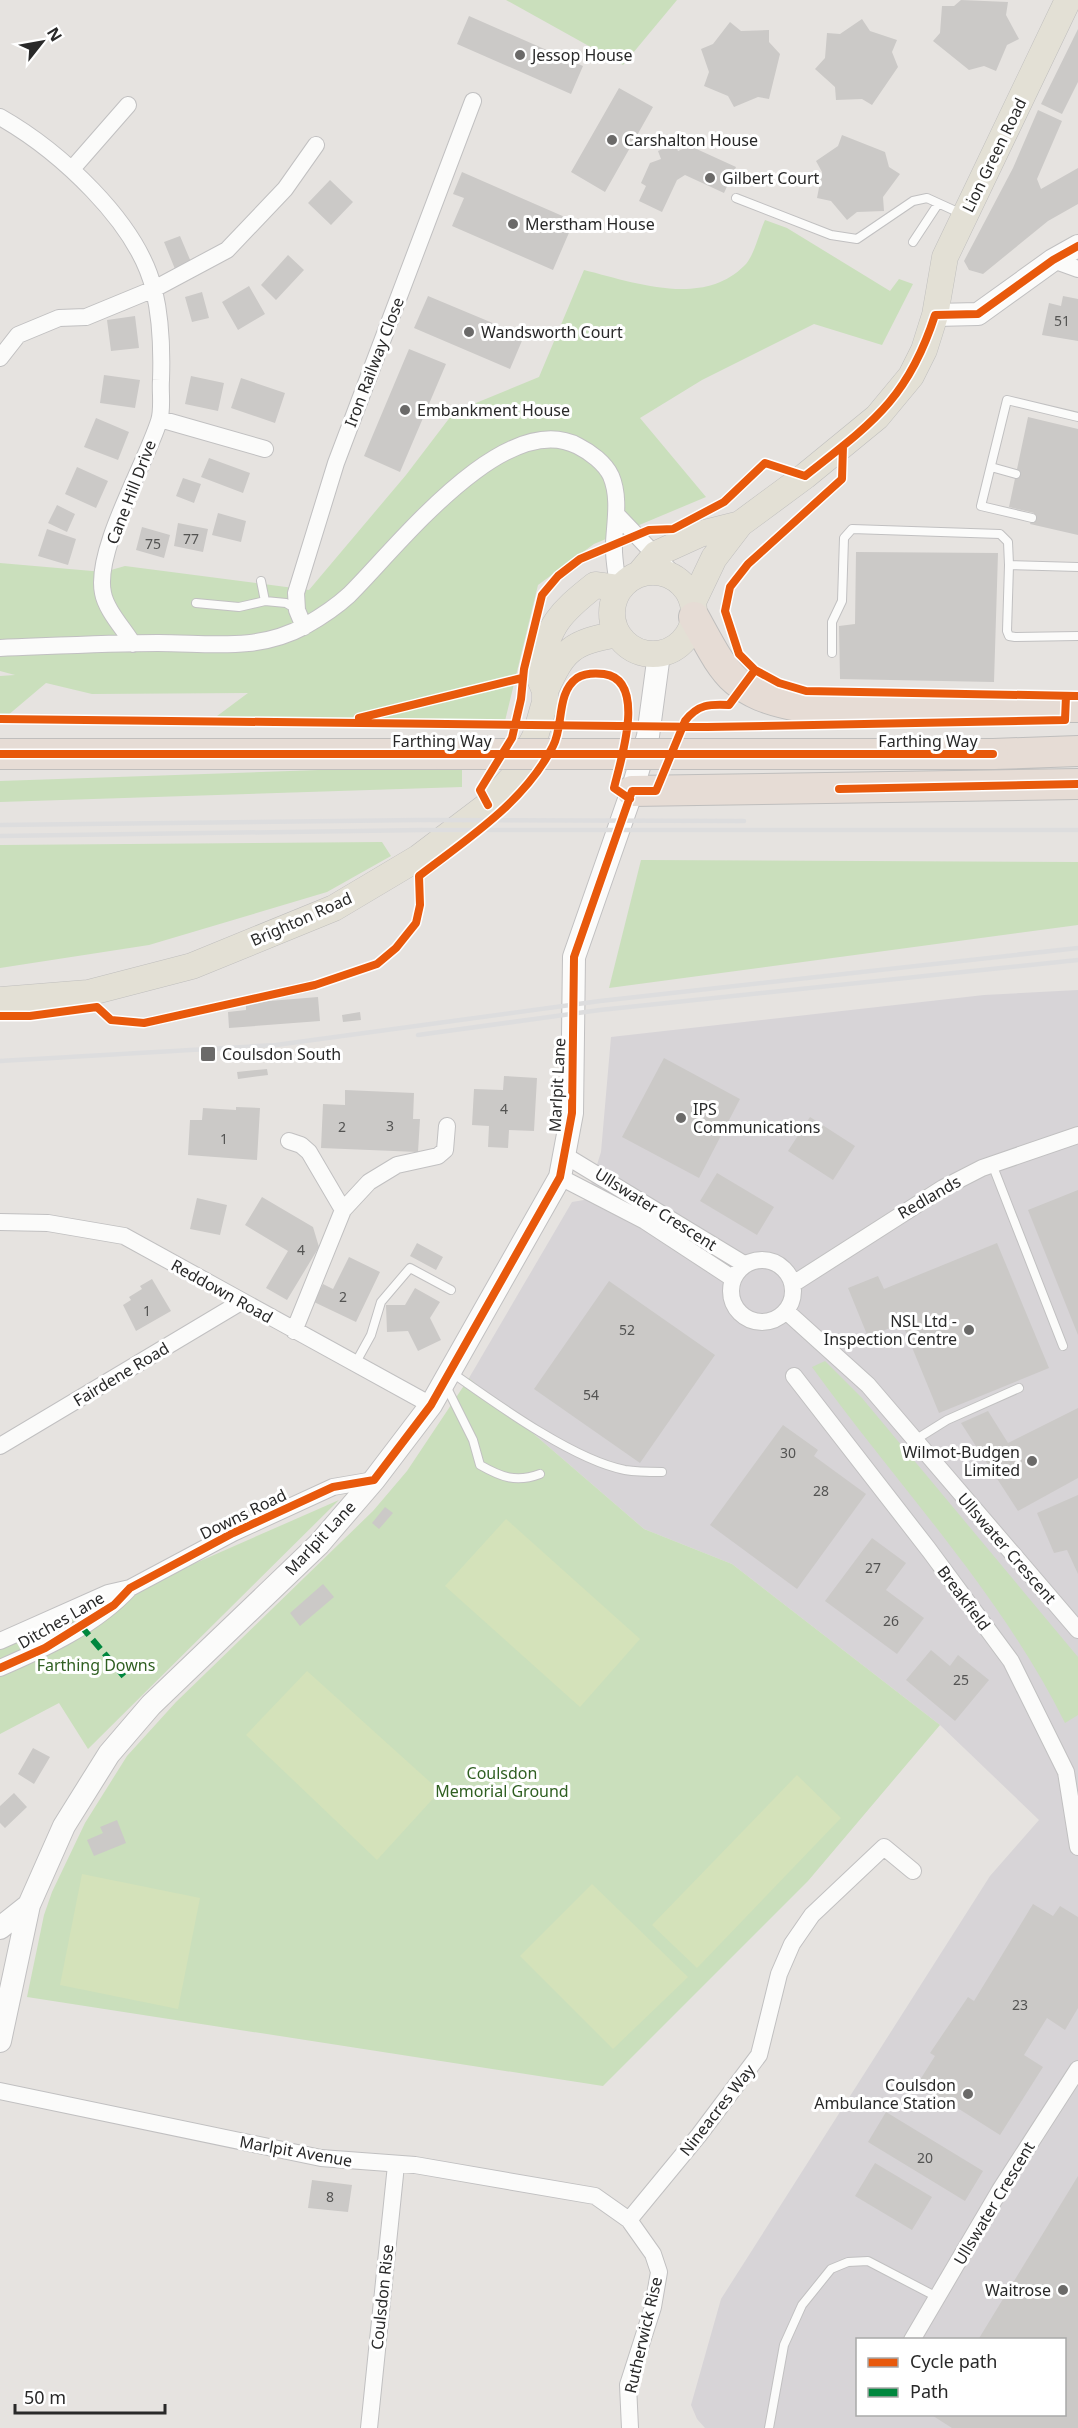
<svg xmlns="http://www.w3.org/2000/svg" width="1078" height="2428" viewBox="0 0 1078 2428" font-family="'Noto Sans',sans-serif">
	<style>
		.industrial { fill: #d7d4d7; fill-rule: evenodd }
		.green { fill: #cadfbc }
		.pitch { fill: #d4e2ba }
		.building { fill: #cbc9c7 }
		.lines { fill: none; stroke-linecap: round; stroke-linejoin: round }
		.lane-casing { stroke: #c1c0c1; stroke-width: 10 }
		.street-casing { stroke: #c1c0c1; stroke-width: 18 }
		.secondary-casing { stroke: #c1c0c1; stroke-width: 24 }
		.primary-casing { stroke: #bfbebd; stroke-width: 27 }
		.highway-casing { stroke: #bfbebd; stroke-width: 32 }
		.lane { stroke: #fbfbfa; stroke-width: 8 }
		.street { stroke: #fbfbfa; stroke-width: 16 }
		.secondary { stroke: #fbfbfa; stroke-width: 22 }
		.primary { stroke: #e3e0d5; stroke-width: 26 }
		.highway { stroke: #e6dcd5; stroke-width: 30 }
		.rail { stroke: #ddddde; stroke-width: 4.5 }
		.highway-bridge-casing { stroke: #bfbebd; stroke-width: 32; stroke-linecap: butt }
		.highway-bridge { stroke: #e6dcd5; stroke-width: 30 }
		.quiet { stroke: #00873e; stroke-width: 6; stroke-dasharray: 12 6; stroke-linecap: butt }
		.cycleway-casing { stroke: #fff; stroke-width: 11 }
		.cycleway { stroke: #e8590c; stroke-width: 8 }
		.poi-dot { fill: #6b6a69; stroke: #fff; stroke-width: 2 }
		.labels { text-anchor: middle; dominant-baseline: central; stroke-width: 6; stroke-linejoin: round; paint-order: stroke }
		.number-label { font-size: 14px; fill: #535352 }
		.poi-label { font-size: 16px; fill: #292929; stroke: #fff; text-anchor: start }
		.street-label { font-size: 16px; fill: #292929; stroke: #fff }
		.park-label { font-size: 16px; fill: #2f5f21; stroke: #fff }
	</style>
	<rect width="100%" height="100%" fill="#e6e3e0"/>
	<!-- industrial -->
	<path class="industrial" d="M1078,990V2428H705L697,2419L691,2405L721,2299L990,1876L1039,1820L940,1725L732,1564L644,1529L469,1378L572,1202L584,1200L589,1190L601,1152L611,1037L984,995ZM858,2340H1064V2414H858Z"/>
	<!-- green -->
	<path class="green" d="M506,0H677L623,65Z
		M765,220L787,228L890,291L899,279L913,284L882,345L814,324L702,380L640,418L706,497L594,544L538,585L504,725L209,722L248,693L92,694L46,683L7,716H0V676L15,675L0,671V563L104,572L125,566L309,590L406,475L454,412L539,377L584,270C633,282 702,308 744,266C754,257 759,233 765,220Z
		M462,765V787L0,802V781Z
		M382,842L391,856L327,892L149,945L0,968V845Z
		M641,860L1078,862V925L609,988Z
		M825,1361L862,1398L1078,1657V1715L1065,1723C1000,1592 897,1485 812,1367Z
		M469,1378L644,1529L732,1564L940,1725L808,1881L603,2086L27,1997L44,1915L52,1892L85,1823L127,1756L176,1702L373,1511L407,1471Z
		M339,1500L88,1749L59,1703L0,1734V1649Z"/>
	<!-- pitch -->
	<path class="pitch" d="M506,1519L640,1639L580,1707L445,1586Z
		M307,1671L440,1791L377,1860L246,1735Z
		M797,1775L841,1818L697,1968L652,1925Z
		M82,1874L200,1898L178,2009L60,1985Z
		M592,1884L688,1977L613,2049L520,1956Z"/>
	<!-- building -->
	<path class="building" d="M961,0L1008,2L1006,15L1019,39L1007,45L996,71L984,66L969,70L933,41L940,33L942,6H954Z
		M469,16L583,66L571,94L457,44Z
		M862,19L870,31L897,40L892,52L898,67L872,105L862,99L836,100L835,87L815,69L825,58L827,33L840,34Z
		M730,22L741,31L769,30V42L780,54L769,99L758,97L734,107L728,96L704,86L709,72L701,49L713,44Z
		M1078,29V82L1062,114L1041,104Z
		M619,88L653,107L605,192L571,172Z
		M1038,110L1062,121L1037,179L1041,189L1078,168V204L1048,221L983,274L969,270L964,261L1013,168Z
		M842,135L885,152L889,167L900,174L883,197L884,211L857,212L847,220L831,201L817,198L822,172L816,161L838,146Z
		M675,144L678,151L690,146L736,167L724,193L685,175L677,180L662,212L639,201L646,186L641,183L650,163L661,159L658,151Z
		M462,172L574,221L553,270L452,226L464,198L453,194Z
		M330,180L353,202L331,225L308,203Z
		M180,236L191,262L175,269L164,242Z
		M288,255L304,270L276,300L261,285Z
		M249,286L265,314L238,330L222,302Z
		M202,292L209,318L192,322L185,297Z
		M428,296L524,336L510,369L414,328Z
		M1063,296L1078,299V341L1042,335L1049,303L1061,306Z
		M135,316L139,348L111,351L107,320Z
		M409,349L446,364L400,472L364,456Z
		M104,375L140,380L135,408L100,403Z
		M191,376L224,383L218,411L185,404Z
		M241,378L285,393L275,423L231,408Z
		M1028,417L1078,429V535L1030,524L1034,513L1009,507Z
		M96,418L129,432L118,460L84,447Z
		M209,458L250,473L243,493L201,477Z
		M77,467L108,481L96,508L65,494Z
		M183,478L201,484L194,503L176,496Z
		M57,505L75,514L67,532L48,523Z
		M218,513L246,521L241,542L212,535Z
		M178,523L208,529L203,552L174,546Z
		M142,527L170,535L164,558L136,550Z
		M47,529L76,539L68,565L38,556Z
		M856,552L998,553L994,682L840,679L839,626L855,624Z
		M318,997L320,1021L229,1028L228,1012L246,1010V1003Z
		M360,1012L361,1020L343,1022L342,1015Z
		M664,1058L740,1099L699,1178L622,1137Z
		M267,1069L268,1075L238,1079L237,1072Z
		M504,1076L537,1078L534,1131L509,1130L508,1148L488,1147L489,1126L472,1125L474,1089L503,1090Z
		M345,1090L414,1093L413,1119H420L418,1152L321,1148L323,1104L345,1105Z
		M236,1107L260,1108L257,1160L188,1155L190,1120H202L203,1108L236,1110Z
		M810,1117L855,1146L833,1180L788,1151Z
		M717,1173L774,1207L757,1235L700,1201Z
		M1078,1190V1335L1028,1210Z
		M262,1197L313,1227L319,1247L287,1300L266,1288L288,1251L245,1225Z
		M197,1198L227,1205L220,1235L190,1229Z
		M417,1243L443,1257L436,1270L410,1256Z
		M997,1243L1049,1368L939,1413L902,1323L868,1337L848,1288L878,1276L884,1289Z
		M349,1257L380,1272L356,1322L314,1302L323,1284L333,1289Z
		M152,1279L171,1311L136,1331L123,1305L131,1300L129,1297L142,1289L140,1286Z
		M609,1281L715,1355L640,1463L534,1389Z
		M415,1288L440,1302L430,1318L441,1340L418,1351L408,1331L387,1332L386,1305H405Z
		M1078,1408V1478L1018,1511L961,1423L988,1411L1008,1443Z
		M783,1425L818,1450L814,1456L866,1494L797,1589L710,1525Z
		M1078,1495V1574L1067,1550L1054,1553L1037,1513Z
		M385,1507L393,1513L379,1529L372,1523Z
		M872,1538L906,1563L886,1590L924,1618L897,1654L825,1601Z
		M323,1584L334,1597L300,1626L290,1613Z
		M931,1650L950,1666L958,1655L989,1680L955,1721L906,1680Z
		M33,1748L50,1757L34,1784L18,1774Z
		M14,1793L27,1807L5,1828L0,1823V1806Z
		M117,1820L126,1843L94,1856L87,1840L103,1833L100,1827Z
		M1033,1904L1053,1916L1060,1906L1078,1917V2008L1065,2030L1047,2018L1024,2055L1043,2067L1000,2135L918,2083L935,2056L930,2053L968,1997L974,2001Z
		M886,2112L983,2171L965,2201L868,2142Z
		M875,2163L932,2197L912,2230L855,2196Z
		M1078,2176V2428H952L930,2414H1064V2340H978Z
		M312,2180L352,2185L348,2212L308,2208Z"/>
	<g class="lines">
		<defs>
			<path id="lane" d="M736,198L831,235L857,239L913,201L927,198L962,214
				M913,242L938,204
				M991,467L1016,474
				M1032,518L981,506L1007,400L1078,417
				M1078,567L1009,565L1007,631L1009,636L1015,637L1078,636
				M261,581L265,601L286,603L296,609
				M196,603L239,607L265,601
				M832,653V622L842,601L844,538L852,529L1000,534L1008,542L1009,565
				M90,996L97,1007L111,1020L144,1023L315,985L377,964L396,948L416,923L420,905L418,861
				M992,1164L1063,1346
				M355,1364L371,1335L381,1302L410,1268L451,1290
				M451,1372C495,1403 573,1460 625,1470C637,1472 650,1472 662,1472
				M446,1386L473,1440L480,1465C501,1477 516,1483 540,1474
				M915,1440L947,1420L1019,1388
				M769,2428L784,2345L802,2305L831,2269L848,2262L868,2261L937,2297"/>
			<path id="street" d="M0,117C58,150 138,222 154,290C161,319 162,351 161,380C160,393 163,409 159,421C146,463 94,551 103,593C106,610 124,629 133,644
				M72,169L128,105
				M1053,260L1078,269
				M0,358L18,335L59,318L86,317L154,289L227,250L285,189L316,145
				M160,419L265,449
				M617,515L679,580
				M304,627L297,610L296,593L336,463L473,101
				M0,648C53,646 106,643 158,643C210,643 257,652 305,626C319,618 337,606 349,595C395,550 504,407 578,446C590,452 605,463 611,476C620,497 615,522 614,543C613,558 617,574 618,588
				M289,1141L301,1145L309,1152L343,1210
				M566,1156L744,1264
				M560,1177L645,1221L732,1278
				M0,1222L48,1223L124,1236L431,1405
				M731 1291a31 31 0 1 1 62 0a31 31 0 1 1-62 0Z
				M793,1284L943,1188L982,1168L1078,1135
				M786,1311L868,1385L1078,1630
				M294,1331L343,1210L369,1182L397,1165L438,1156L445,1150L447,1126
				M794,1376L929,1550L1011,1661L1066,1772L1078,1847
				M0,1446L241,1302
				M0,1641L108,1593L130,1588L233,1533L333,1487L374,1480
				M0,1668C46,1648 96,1625 130,1588
				M0,2091L321,2158L415,2165L595,2196L629,2220L653,2254L659,2272L653,2307L628,2385L630,2428
				M629,2220L699,2135L759,2055L779,1974L792,1944L812,1915L884,1847L913,1871
				M912,2340L1000,2190L1078,2069
				M369,2428L396,2165"/>
			<path id="secondary" d="M935,315L978,314L1053,260L1078,246
				M0,1928L29,1905
				M0,2041L29,1905L64,1826L109,1754L151,1705L319,1544L374,1480L431,1405L560,1177L572,1113L574,957L632,791L648,736L659,654"/>
			<path id="primary" d="M612 613a41 41 0 1 1 82 0a41 41 0 1 1-82 0Z
				M640,573L656,554L700,534L740,524
				M693,602L714,558L740,524L805,476L877,417L911,376L924,350L935,315L945,257L1068,0
				M545,691C564,649 571,643 617,634
				M0,1000L88,993L192,966L334,908L418,858L488,805L513,777L535,737L545,702V691L536,669C552,623 557,615 595,585L618,588"/>
			<path id="highway" d="M694,617C725,673 731,693 798,706L1078,707
				M0,754H442
				M993,754L1078,751
				M632,791L1078,784"/>
		</defs>
		<!-- lane casing -->
		<use href="#lane" class="lane-casing"/>
		<!-- street casing -->
		<use href="#street" class="street-casing"/>
		<!-- secondary casing -->
		<use href="#secondary" class="secondary-casing"/>
		<!-- primary casing -->
		<use href="#primary" class="primary-casing"/>
		<!-- highway casing -->
		<use href="#highway" class="highway-casing"/>
		<!-- lane -->
		<use href="#lane" class="lane"/>
		<!-- street -->
		<use href="#street" class="street"/>
		<!-- secondary -->
		<use href="#secondary" class="secondary"/>
		<!-- primary -->
		<use href="#primary" class="primary"/>
		<!-- highway -->
		<use href="#highway" class="highway"/>
		<!-- rail -->
		<path class="rail" d="M0,825L420,820L744,821
			M0,836L423,830H1078
			M418,1035L600,1010L1078,960
			M0,1061L276,1045L600,1001L1078,948"/>
		<defs>
			<path id="highway-bridge" d="M442,754H993"/>
		</defs>
		<!-- highway-bridge casing -->
		<use href="#highway-bridge" class="highway-bridge-casing"/>
		<!-- highway-bridge -->
		<use href="#highway-bridge" class="highway-bridge"/>
		<!-- quiet -->
		<path class="quiet" d="M81,1626L127,1680"/>
		<defs>
			<path id="cycleway" d="M843,446L842,479L748,564L730,587L725,611L739,654L755,670L779,683L806,691L1078,696
				M359,718L522,678
				M0,719L707,727L1065,720L1066,696
				M0,754H993
				M839,789L1078,784
				M488,805L480,790L512,738L521,699L524,669L542,595L558,576L580,559L649,530L673,529L724,502L765,463L805,476C872,423 908,399 935,315L978,314L1053,260L1078,246
				M0,1016H30L97,1007L111,1020L144,1023L315,985L377,964L396,948L416,923L420,905L419,876C467,839 525,802 553,746C564,726 556,693 577,678C585,673 595,673 604,674C648,680 620,762 614,788L630,799
				M0,1668L45,1648L114,1605L130,1588L233,1533L333,1487L374,1480L431,1405L560,1177L572,1113L574,957L632,791H656L685,721C698,704 710,704 729,705L755,670"/>
		</defs>
		<!-- cycleway casing -->
		<use href="#cycleway" class="cycleway-casing"/>
		<!-- cycleway -->
		<use href="#cycleway" class="cycleway"/>
	</g>
	<!-- markers -->
	<g class="poi-dot">
		<circle cx="520" cy="55" r="6"/>
		<circle cx="612" cy="140" r="6"/>
		<circle cx="710" cy="178" r="6"/>
		<circle cx="513" cy="224" r="6"/>
		<circle cx="469" cy="332" r="6"/>
		<circle cx="405" cy="410" r="6"/>
		<rect x="200" y="1046" width="16" height="16" rx="3"/>
		<circle cx="681" cy="1118" r="6"/>
		<circle cx="969" cy="1330" r="6"/>
		<circle cx="1032" cy="1461" r="6"/>
		<circle cx="968" cy="2094" r="6"/>
		<circle cx="1063" cy="2290" r="6"/>
	</g>
	<g class="labels">
		<!-- number labels -->
		<g class="number-label">
			<text x="1062" y="320">51</text>
			<text x="191" y="538">77</text>
			<text x="153" y="543">75</text>
			<text x="504" y="1108">4</text>
			<text x="390" y="1125">3</text>
			<text x="342" y="1126">2</text>
			<text x="224" y="1138">1</text>
			<text x="301" y="1249">4</text>
			<text x="343" y="1296">2</text>
			<text x="147" y="1310">1</text>
			<text x="627" y="1329">52</text>
			<text x="591" y="1394">54</text>
			<text x="788" y="1452">30</text>
			<text x="821" y="1490">28</text>
			<text x="873" y="1567">27</text>
			<text x="891" y="1620">26</text>
			<text x="961" y="1679">25</text>
			<text x="1020" y="2004">23</text>
			<text x="925" y="2157">20</text>
			<text x="330" y="2196">8</text>
		</g>
		<!-- poi labels -->
		<g class="poi-label">
			<text x="532" y="55">Jessop House</text>
			<text x="624" y="140">Carshalton House</text>
			<text x="722" y="178">Gilbert Court</text>
			<text x="525" y="224">Merstham House</text>
			<text x="481" y="332">Wandsworth Court</text>
			<text x="417" y="410">Embankment House</text>
			<text x="222" y="1054">Coulsdon South</text>
			<text x="693" y="1109">IPS<tspan x="693" dy="18">Communications</tspan></text>
			<text x="957" y="1321" text-anchor="end">NSL Ltd -<tspan x="957" dy="18">Inspection Centre</tspan></text>
			<text x="1020" y="1452" text-anchor="end">Wilmot-Budgen<tspan x="1020" dy="18">Limited</tspan></text>
			<text x="956" y="2085" text-anchor="end">Coulsdon<tspan x="956" dy="18">Ambulance Station</tspan></text>
			<text x="1051" y="2290" text-anchor="end">Waitrose</text>
		</g>
		<!-- street labels -->
		<g class="street-label">
			<text transform="translate(994 155) rotate(-64)">Lion Green Road</text>
			<text transform="translate(374 362) rotate(-69)">Iron Railway Close</text>
			<text transform="translate(131 492) rotate(-69)">Cane Hill Drive</text>
			<text x="442" y="741">Farthing Way</text>
			<text x="928" y="741">Farthing Way</text>
			<text transform="translate(301 919) rotate(-24)">Brighton Road</text>
			<text transform="translate(557 1085) rotate(-87)">Marlpit Lane</text>
			<text transform="translate(929 1197) rotate(-30)">Redlands</text>
			<text transform="translate(656 1209) rotate(32)">Ullswater Crescent</text>
			<text transform="translate(222 1291) rotate(29)">Reddown Road</text>
			<text transform="translate(121 1374) rotate(-31)">Fairdene Road</text>
			<text transform="translate(243 1514) rotate(-26)">Downs Road</text>
			<text transform="translate(320 1538) rotate(-47)">Marlpit Lane</text>
			<text transform="translate(1007 1548) rotate(49)">Ullswater Crescent</text>
			<text transform="translate(964 1598) rotate(53)">Breakfield</text>
			<text transform="translate(61 1620) rotate(-30)">Ditches Lane</text>
			<text transform="translate(717 2110) rotate(-52)">Nineacres Way</text>
			<text transform="translate(296 2151) rotate(10)">Marlpit Avenue</text>
			<text transform="translate(994 2203) rotate(-59)">Ullswater Crescent</text>
			<text transform="translate(382 2297) rotate(-84)">Coulsdon Rise</text>
			<text transform="translate(643 2335) rotate(-77)">Rutherwick Rise</text>
		</g>
		<!-- park labels -->
		<g class="park-label">
			<text x="96" y="1665">Farthing Downs</text>
			<text x="502" y="1773">Coulsdon<tspan x="502" dy="18">Memorial Ground</tspan></text>
		</g>
	</g>
	<!-- legend -->
	<rect x="856" y="2338" width="210" height="78" fill="#ffffff" stroke="#a9a9a9" stroke-width="1.5"/>
	<rect x="868" y="2358" width="30" height="9" fill="#e8590c" stroke="#a9a9a9" stroke-width="1.5"/>
	<text x="910" y="2368" font-size="18" fill="#292929">Cycle path</text>
	<rect x="868" y="2388" width="30" height="9" fill="#00873e" stroke="#a9a9a9" stroke-width="1.5"/>
	<text x="910" y="2398" font-size="18" fill="#292929">Path</text>
	<!-- north arrow -->
	<g transform="translate(42 42) rotate(59)" stroke="#ffffff" stroke-width="4.5" paint-order="stroke">
	<path d="M0-4.5L10 22L0 15L-10 22Z" fill="#292929"/>
	<text y="-9" font-size="16" font-weight="bold" text-anchor="middle" fill="#292929">N</text>
	</g>
	<!-- scale -->
	<path d="M15 2404v9h150v-9" fill="none" stroke="#292929" stroke-width="3"/>
	<text x="24" y="2404" font-size="18" fill="#292929" stroke="#ffffff" stroke-width="4.5" paint-order="stroke">50 m</text>
</svg>
